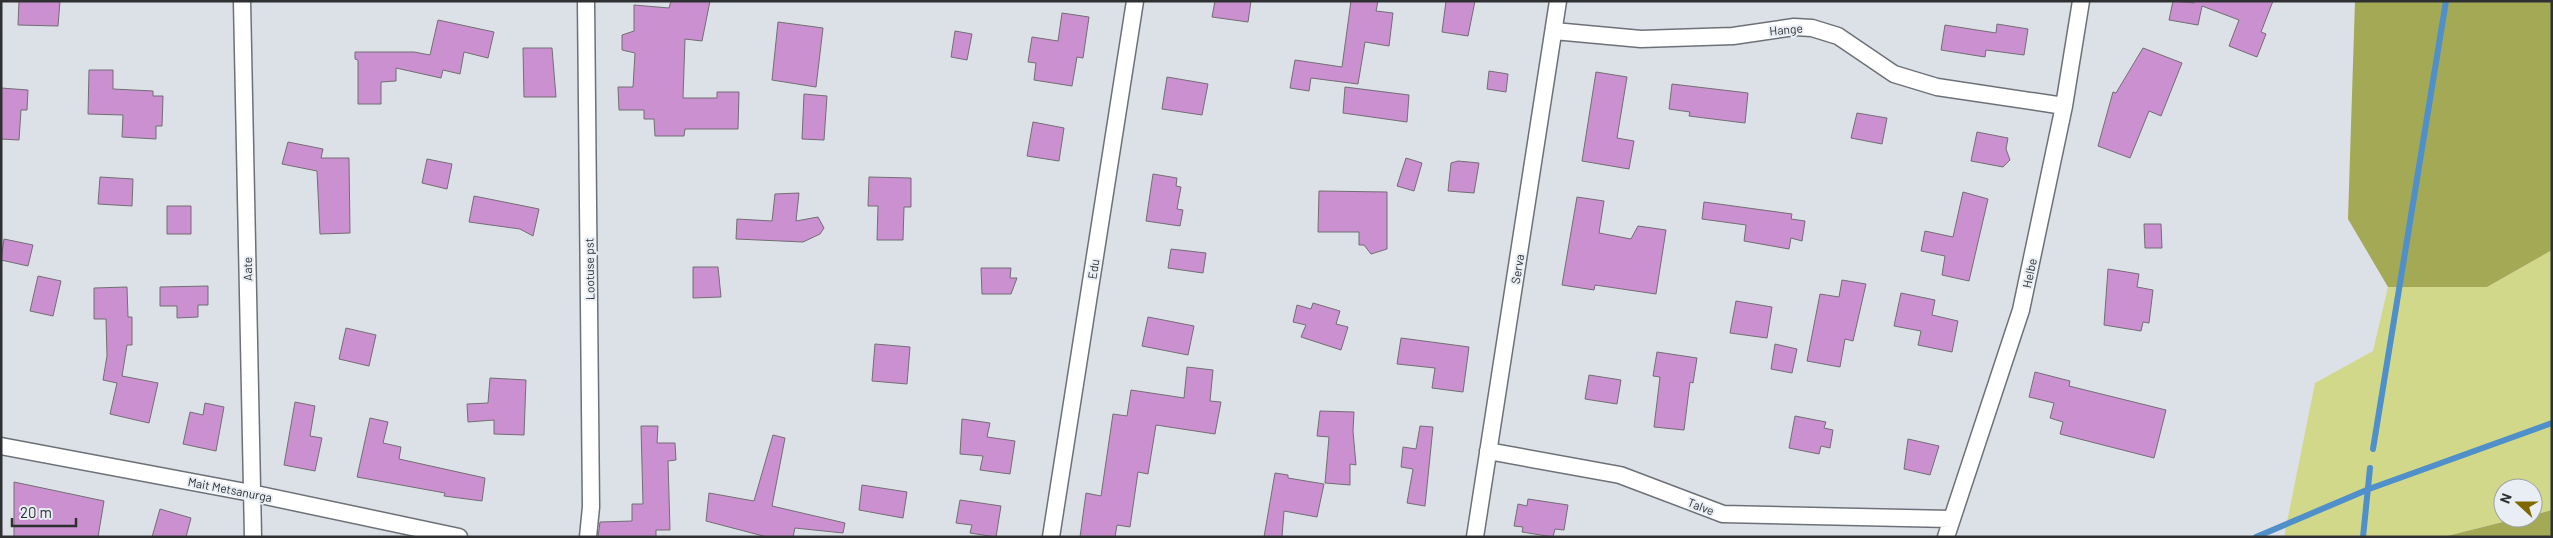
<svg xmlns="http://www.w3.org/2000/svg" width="2553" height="538" viewBox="0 0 2553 538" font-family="Barlow,sans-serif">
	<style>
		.green { fill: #d2d889 }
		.forest { fill: #a3a954 }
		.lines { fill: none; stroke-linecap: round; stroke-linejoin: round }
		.stream { stroke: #4f8fca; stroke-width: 6 }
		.building { fill: #ca90d0; stroke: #736e73 }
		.minor-casing { stroke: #6d7177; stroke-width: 19 }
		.minor { stroke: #fff; stroke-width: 16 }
		.labels { text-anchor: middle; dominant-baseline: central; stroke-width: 4; stroke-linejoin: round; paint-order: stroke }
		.street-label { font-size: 12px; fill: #2e3032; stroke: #e8eef4 }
	</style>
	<rect width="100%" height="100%" fill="#dbe1e7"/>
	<!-- green -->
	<path class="green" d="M2552,250V510L2533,515V488H2503V518H2519L2443,537H2284L2315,383L2373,351L2388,287H2487Z"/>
	<!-- forest -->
	<path class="forest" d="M2355,1H2552V250L2487,287H2388L2348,219Z
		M2552,510V537H2443L2519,518H2533V515Z"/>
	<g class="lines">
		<!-- stream -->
		<path class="stream" d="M2373,449L2446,1
			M2256,537L2369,489L2552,423
			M2363,537L2370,468"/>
	</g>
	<!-- building -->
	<path class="building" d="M19,1H60L58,26L18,25Z
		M671,1H710L702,41L685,39L683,98H717V92H739L738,129H685L684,136H655L654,119H644V110H619L618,87H633L635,53L622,50V35L634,31V5L669,8Z
		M1215,1H1251L1248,22L1212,17Z
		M1351,1H1378L1376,11L1393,13L1389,46L1365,42L1358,84L1311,78L1309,91L1290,88L1295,60L1342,67Z
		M1446,1H1475L1468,36L1442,32Z
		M2173,1L2194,3L2193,1H2273L2261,32L2266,34L2257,57L2229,46L2239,20L2202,6L2198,25L2169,20Z
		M1062,13L1089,17L1083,58L1077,57L1072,86L1034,80L1036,63L1028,62L1032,37L1058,41Z
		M438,20L494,32L488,58L464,52L460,74L443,70L441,78L396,68V81L381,82V104H358V60L355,59V52H414L430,55Z
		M778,22L823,28L816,87L772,80Z
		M1997,24L2028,29L2024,55L1986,50L1985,57L1941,50L1945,25L1996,33Z
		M955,31L972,34L967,60L951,57Z
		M523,48H552L556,97H524Z
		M2143,48L2182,63L2161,116L2149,111L2130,158L2098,146L2113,92L2116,93Z
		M89,70H113V89L153,91V96H163L162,126H156V139L122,137L123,115L88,114Z
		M1489,71L1508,74L1506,92L1487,89Z
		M1596,72L1627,77L1617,138L1634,141L1629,169L1582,161Z
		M1167,77L1208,84L1202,115L1162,109Z
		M1672,84L1748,93L1745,123L1689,116L1690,112L1669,109Z
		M1345,87L1409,95L1407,122L1343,113Z
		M1,88L28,90L27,110H21L19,140L1,139Z
		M804,94L827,96L824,140L802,139Z
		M1857,113L1887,118L1882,144L1851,138Z
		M1033,122L1064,128L1059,161L1027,156Z
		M1977,132L2008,138L2006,149L2010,160L2003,167L1971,161Z
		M288,142L323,149L321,158H349L350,233L320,234L317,171L282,164Z
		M1406,158L1422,163L1414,191L1397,186Z
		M427,159L452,164L447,189L422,183Z
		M1458,161L1479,163L1474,193L1448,191L1451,163Z
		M1153,174L1177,178L1176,186L1181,187L1177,209L1183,210L1180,226L1146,221Z
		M100,177L133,179L132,206L98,204Z
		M869,177L911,178V207H904L903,240H877L878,206H868Z
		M1319,191L1387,192V249L1371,254L1364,245H1359V232H1318Z
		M1963,192L1988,199L1969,281L1942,275L1945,256L1921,251L1925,231L1953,237Z
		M799,193L796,221L818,217L824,228L820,234L803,242L736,239L737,219L772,221L775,194Z
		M474,196L539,209L533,236L520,229L469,222Z
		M1577,197L1604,201L1599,233L1631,239L1638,226L1666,230L1656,294L1595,285L1594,290L1562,285Z
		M1704,202L1792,214L1791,219L1805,221L1802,241L1791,238L1789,249L1744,241L1746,225L1702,219Z
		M167,206H191V234H167Z
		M2144,224H2161L2162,248H2145Z
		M4,239L33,245L28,266L1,260Z
		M1171,249L1206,253L1203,273L1168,268Z
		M693,267H718L721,297L693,298Z
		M981,268H1011L1010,278H1017L1011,294H982Z
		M2108,269L2139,274L2137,287L2153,290L2149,323L2143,322L2141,331L2104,325Z
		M38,276L61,281L53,316L30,311Z
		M1842,280L1866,284L1853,341L1845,339L1840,367L1807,361L1820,294L1839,297Z
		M208,286V305H198V317L177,318V306H160V287Z
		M127,287L128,317H132V345H127L122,376L158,383L149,423L110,414L117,383L103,380L107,356L106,319H94V288Z
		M1901,293L1935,300L1932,315L1958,321L1952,352L1918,345L1921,331L1894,326Z
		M1736,301L1772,307L1767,338L1730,333Z
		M1313,303L1340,311L1336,324L1348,327L1341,350L1301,337L1306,325L1293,322L1297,305L1311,309Z
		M1148,317L1194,326L1188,355L1142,346Z
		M346,328L376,335L369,366L339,359Z
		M1401,338L1469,347L1463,392L1432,388L1435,368L1397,364Z
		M875,344L910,347L907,384L872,381Z
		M1775,344L1797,349L1792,373L1771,369Z
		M1657,352L1697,358L1693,383L1690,382L1684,430L1654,427L1660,377L1653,376Z
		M1187,367L1213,370L1210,401L1221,402L1215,434L1156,425L1148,474L1138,472L1130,527L1117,525L1115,537H1080L1086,493L1101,496L1113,414L1127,416L1131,390L1184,398Z
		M2035,372L2070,381L2069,386L2166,410L2154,458L2060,434L2063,422L2050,418L2054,403L2029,397Z
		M1589,375L1621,380L1617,404L1585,399Z
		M490,378L526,380L524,435L494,434V420L468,422L467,404L488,403Z
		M295,402L315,406L310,436L322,438L315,471L284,465Z
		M205,403L224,407L216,451L183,444L190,412L203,415Z
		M1320,411L1354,412L1353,431L1356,465L1350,464V485L1325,483L1329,437L1317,436Z
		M1795,416L1826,422L1824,428L1833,430L1830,448L1821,446L1819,454L1789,448Z
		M370,418L388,422L383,443L401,447L399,459L485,478L482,501L444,496L445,493L357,477Z
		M962,419L990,423L987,437L1015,441L1010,474L980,470L983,456L960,454Z
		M641,426H658L657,443H675L676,460L668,461L670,530H656V537H598L600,522L632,521V504H643Z
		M1420,426L1433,427L1425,506L1407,503L1413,469L1401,467L1403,447L1416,449Z
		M773,435L785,438L772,506L845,523L843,533L795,528L793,537H767L706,521L709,493L754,501Z
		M1908,439L1939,446L1930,475L1904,469Z
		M1275,473L1288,475V478L1324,484L1317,517L1284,511L1282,537H1264Z
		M14,482L104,501L98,537H14Z
		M862,485L907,492L903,518L859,510Z
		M1528,499L1568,505L1564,530L1555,529L1553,537L1522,532L1523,527L1514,526L1518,504L1527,506Z
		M960,500L1001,506L996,537L970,533L972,525L956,523Z
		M160,509L191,518L186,537H152Z"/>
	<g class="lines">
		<defs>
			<path id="minor" d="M242,1L253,537
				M586,1L591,507L588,537
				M1554,31L1641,39L1733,36L1794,27L1812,28L1838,36L1894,74L1937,87L2064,106
				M1,446L251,493L459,537
				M1488,451L1620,475L1723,514L1950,519
				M1051,537L1135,1
				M1475,537L1558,1
				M1946,537L2021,310L2064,106L2081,1"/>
		</defs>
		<!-- minor casing -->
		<use href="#minor" class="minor-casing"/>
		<!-- minor -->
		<use href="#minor" class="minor"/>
	</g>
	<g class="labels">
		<!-- street labels -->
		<g class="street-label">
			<text transform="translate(1786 29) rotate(-5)">Hange</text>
			<text transform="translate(247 269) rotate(-91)">Aate</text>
			<text transform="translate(589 269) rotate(-91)">Lootuse pst</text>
			<text transform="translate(1093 269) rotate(-81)">Edu</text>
			<text transform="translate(1517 269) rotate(-81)">Serva</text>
			<text transform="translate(2029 273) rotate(-78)">Helbe</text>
			<text transform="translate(230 489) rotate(11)">Mait Metsanurga</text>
			<text transform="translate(1701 506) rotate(21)">Talve</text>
		</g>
	</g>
	<!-- border -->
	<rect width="2553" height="538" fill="none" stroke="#2e3032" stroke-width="5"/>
	<!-- north arrow -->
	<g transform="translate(2518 503) rotate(291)"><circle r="24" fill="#e8eef4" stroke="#9ea2a6"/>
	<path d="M0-4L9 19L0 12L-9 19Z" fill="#7f6800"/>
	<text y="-8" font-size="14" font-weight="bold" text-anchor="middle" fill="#2e3032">N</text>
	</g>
	<!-- scale -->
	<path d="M12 518v8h64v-8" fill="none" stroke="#2e3032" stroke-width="2.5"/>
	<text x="20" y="518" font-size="15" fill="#2e3032" stroke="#e8eef4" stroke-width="4" paint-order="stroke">20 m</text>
</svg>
